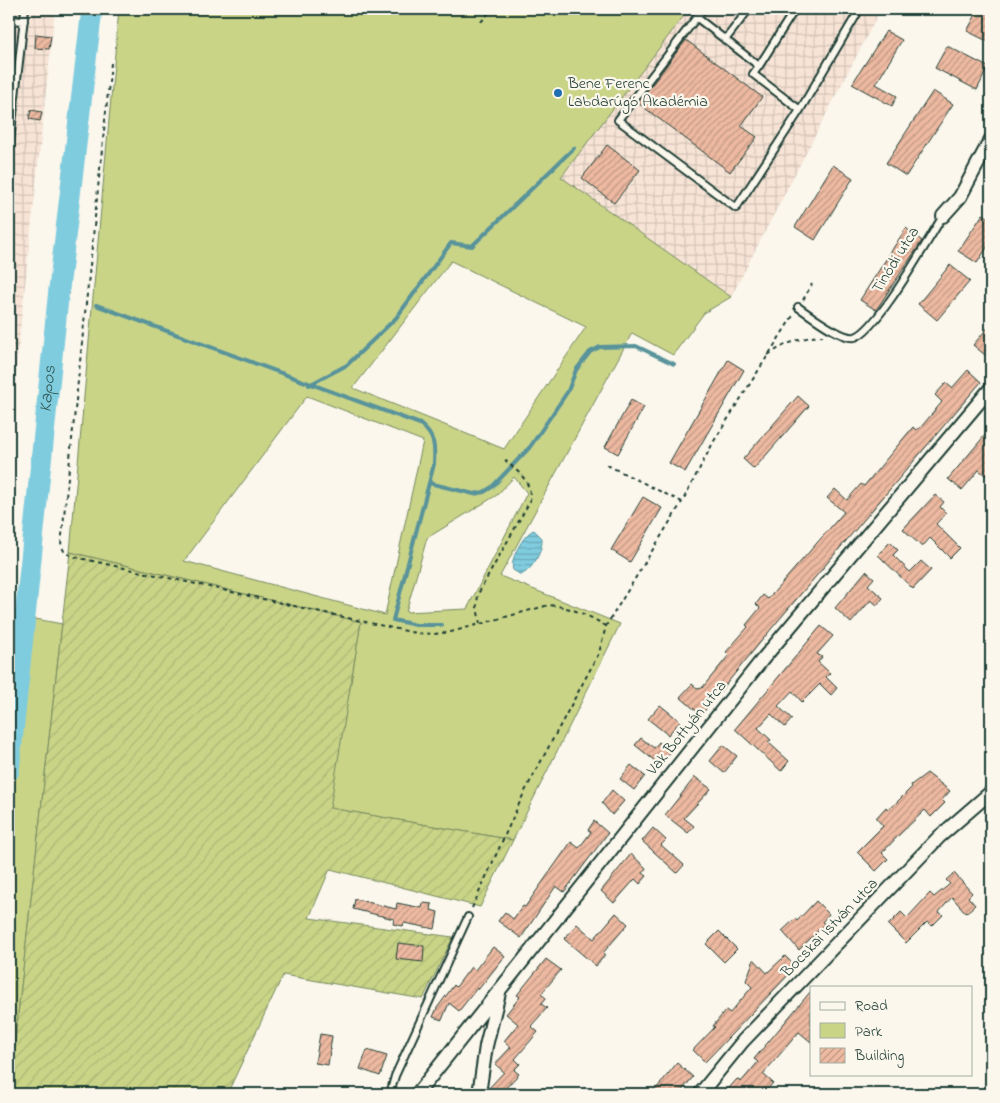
<svg xmlns="http://www.w3.org/2000/svg" width="1000" height="1103" viewBox="0 0 1000 1103" font-family="'Indie Flower',sans-serif">
	<style>
		.industrial { fill: url(#industrial-grid) }
		.green { fill: #c9d487; stroke: #74885e; fill-rule: evenodd }
		.garden { fill: url(#garden-furrows); stroke: #74885e }
		.water { fill: url(#water-rules); stroke: #59939b }
		.lines { fill: none; stroke-linecap: round; stroke-linejoin: round }
		.stream { stroke: #59939b; stroke-width: 4 }
		.river { stroke: #80ccdf; stroke-width: 21 }
		.building { fill: url(#building-hatch); stroke: #1f3d34 }
		.service-casing { stroke: #1f3d34; stroke-width: 10 }
		.minor-casing { stroke: #1f3d34; stroke-width: 16 }
		.path { stroke: #1f3d34; stroke-width: 2; stroke-dasharray: 4 4; stroke-linecap: butt }
		.service { stroke: #fbf7ec; stroke-width: 6 }
		.minor { stroke: #fbf7ec; stroke-width: 12 }
		.poi-dot { fill: #1f6fb2; stroke: #fbf7ec; stroke-width: 2 }
		.labels { text-anchor: middle; dominant-baseline: central; stroke-width: 4.5; stroke-linejoin: round; paint-order: stroke }
		.poi-label { font-size: 16px; fill: #1f3d34; stroke: #fbf7ec; text-anchor: start }
		.street-label { font-size: 16px; fill: #1f3d34; stroke: #fbf7ec }
		.water-label { font-size: 18px; font-style: italic; fill: #325a56; stroke: #fbf7ec }
	</style>
	<defs>
		<pattern id="industrial-grid" width="8" height="8" patternUnits="userSpaceOnUse" patternTransform="scale(1.25)"><rect width="8" height="8" fill="#f7e4d6"/><path d="M0 4h8M4 0v8" fill="none" stroke="#d3c4b8"/></pattern>
		<pattern id="garden-furrows" width="10" height="10" patternUnits="userSpaceOnUse" patternTransform="scale(1.25)"><rect width="10" height="10" fill="#c9d487"/><path d="M-1 1l2-2M0 10L10 0M9 11l2-2" fill="none" stroke="#acb775"/></pattern>
		<pattern id="water-rules" width="6" height="5" patternUnits="userSpaceOnUse" patternTransform="scale(1.25)"><rect width="6" height="5" fill="#80ccdf"/><path d="M0 2.5h6" fill="none" stroke="#68a7b6"/></pattern>
		<pattern id="building-hatch" width="6" height="6" patternUnits="userSpaceOnUse" patternTransform="scale(1.25)"><rect width="6" height="6" fill="#eeb9a1"/><path d="M-1 1l2-2M0 6l6-6M5 7l2-2" fill="none" stroke="#c09884"/></pattern>
	</defs>
	<rect width="100%" height="100%" fill="#fbf7ec"/>
	<filter id="ink" filterUnits="userSpaceOnUse"><feTurbulence type="fractalNoise" baseFrequency=".02" numOctaves="2"/><feDisplacementMap in="SourceGraphic" scale="10" xChannelSelector="R" yChannelSelector="G"/><feConvolveMatrix kernelMatrix="1 2 1 2 8 2 1 2 1" color-interpolation-filters="sRGB"/></filter>
	<g filter="url(#ink)">
		<!-- industrial -->
		<path class="industrial" d="M9,9H55L9,433Z
			M689,9H881L731,297L561,177Z"/>
		<!-- green -->
		<path class="green" d="M119,9H689L561,177L731,297L704,313L673,355L632,333L500,576L620,624L513,840L329,808L361,622L70,552ZM451,261L586,327L504,449L353,388ZM307,396L423,441L385,615L184,561ZM514,477L527,493L467,609L406,612L427,538L497,495Z
			M9,614L62,624L9,1094Z"/>
		<!-- garden -->
		<path class="garden" d="M70,552L361,622L330,808L513,840L480,907L330,869L309,918L453,937L423,999L283,975L227,1094H9Z"/>
		<!-- water -->
		<path class="water" d="M534,530L542,538C543,551 533,569 521,575L513,570C509,560 524,533 534,530Z"/>
		<g class="lines">
			<!-- stream -->
			<path class="stream" d="M59,289L68,293
				M96,305L420,424C435,436 435,446 434,464L393,620L416,625H442
				M309,385L347,365L396,318L451,243L472,246L574,148
				M429,483L474,494L484,492L492,487L530,447L568,391L576,370L590,352L600,347L636,346L674,364
				M17,631H24"/>
			<!-- river -->
			<path class="river" id="s1" d="M9,771L59,289L92,9"/>
		</g>
		<!-- building -->
		<path class="building" d="M979,9L991,15V43L967,31Z
			M886,31L902,40L876,84L897,96L892,106L852,84Z
			M36,34L51,36L49,49L35,48Z
			M686,40L762,97L741,126L757,137L730,172L638,103Z
			M947,46L988,67L977,90L935,68Z
			M933,91L953,104L906,176L886,163Z
			M31,110L42,112L40,121L29,119Z
			M607,145L640,170L614,203L582,178Z
			M833,165L853,178L815,240L795,227Z
			M983,214L991,219V241L977,263L958,251Z
			M906,228L922,241L876,310L860,300Z
			M950,265L970,281L937,320L918,304Z
			M991,324V360L973,345Z
			M728,360L744,370L685,472L669,463Z
			M968,370L981,382L772,628L701,715L680,697L692,684L698,689L702,688L729,655L726,652L748,627L746,625L760,608L756,604L763,595L768,599L844,512L827,498L835,489L847,500L861,484L864,486L913,427L916,430L921,427L942,402L935,395L946,383L952,388Z
			M798,396L809,406L754,469L743,459Z
			M631,400L644,407L618,454L605,447Z
			M991,428V471L986,476L979,470L962,490L948,479Z
			M935,495L944,502L940,507L946,513L936,524L960,548L950,558L930,538L922,547L903,529Z
			M643,497L662,508L630,562L611,550Z
			M890,542L898,550L893,555L910,572L921,561L931,570L913,589L878,555Z
			M866,571L874,578L868,585L883,598L877,605L871,600L851,623L835,608Z
			M821,626L833,636L817,654L822,657L818,662L830,673L826,677L837,688L831,695L820,684L802,702L792,691L778,706L792,719L785,727L771,714L758,728L771,740L768,742L789,761L781,771L735,729Z
			M660,705L680,721L668,735L648,719Z
			M641,738L654,748L659,742L671,752L660,765L635,745Z
			M723,745L737,756L724,773L710,761Z
			M631,765L645,776L634,790L620,779Z
			M927,773L950,791L942,800L945,803L931,817L925,810L899,835L882,853L888,859L876,871L857,852L883,826L876,818L886,807L888,809L896,803L912,787L911,785Z
			M695,777L711,789L684,818L694,826L688,833L665,815Z
			M612,790L624,801L612,815L602,803Z
			M594,821L608,833L564,892L556,886L521,938L498,921L505,912L513,919L523,906L525,907L571,842L579,848L591,832L588,830Z
			M653,828L666,840L661,845L684,865L677,873L642,841Z
			M631,854L646,868L643,873L647,876L640,884L635,879L614,903L601,891Z
			M954,873L972,893L968,897L975,905L966,913L952,897L939,912L943,915L932,926L927,922L906,943L888,925L901,912L907,918L930,893L934,897L950,884L946,880Z
			M355,899L396,909L397,903L422,908L423,903L432,904L431,910L438,912L435,929L404,923L403,926L393,924L394,919L353,909Z
			M816,901L829,914L822,922L825,924L799,950L782,931L795,919L797,921Z
			M616,913L628,924L603,953L605,955L596,966L564,939L577,924L594,939Z
			M719,931L737,949L724,962L706,944Z
			M398,943L424,946L423,962L396,959Z
			M493,947L505,956L478,990L477,988L459,1011L449,1003L442,1020L433,1017L437,1008L454,985L456,987L471,967L475,970Z
			M785,956L796,967L705,1062L693,1050L715,1027L713,1026L726,1010L730,1013L752,987L746,981L754,959L767,973Z
			M546,959L561,970L541,994L546,998L541,1004L547,1008L531,1026L538,1032L515,1059L520,1064L514,1070L519,1074L500,1094H491L488,1089L504,1072L495,1064L511,1047L504,1041L518,1024L506,1014L520,997L517,995Z
			M811,991V1042L799,1032L763,1074L773,1083L763,1094H724L737,1079L741,1082L758,1062L754,1059Z
			M320,1034L332,1036L328,1065L315,1063Z
			M367,1050L387,1056L380,1076L360,1069Z
			M677,1063L693,1077L679,1094H652Z"/>
		<g class="lines">
			<defs>
				<path id="service" d="M703,9L618,120L736,208L800,110L860,9
					M696,17L759,66L795,9
					M9,20L24,21
					M725,40L749,9
					M759,66L753,74L800,110
					M9,150L25,9
					M798,307C810,315 842,340 855,337C877,331 929,238 943,216
					M390,1094L395,1076L468,917"/>
				<path id="minor" d="M943,216L960,197L991,139
					M417,1094L762,660L991,388
					M479,1094L486,1046L499,993
					M700,1094L743,1041L939,837L991,792"/>
			</defs>
			<!-- service casing -->
			<use href="#service" class="service-casing"/>
			<!-- minor casing -->
			<use href="#minor" class="minor-casing"/>
			<!-- path -->
			<path class="path" d="M481,22L492,9
				M111,63L61,545L65,553L75,557L415,633L434,634L451,632L549,605C571,607 588,615 606,626
				M803,300L812,284
				M768,355C786,343 801,337 823,336
				M607,465L682,502L714,441L794,314
				M9,623L13,637L9,642
				M480,624L477,606L478,594L530,501C532,481 519,473 505,460
				M472,908L524,793L599,653L606,626L682,502"/>
			<!-- service -->
			<use href="#service" class="service"/>
			<!-- minor -->
			<use href="#minor" class="minor"/>
		</g>
	</g>
	<!-- markers -->
	<circle class="poi-dot" cx="558" cy="93" r="5"/>
	<g class="labels">
		<!-- poi labels -->
		<g class="poi-label">
			<text x="568" y="84">Bene Ferenc<tspan x="568" dy="18">Labdarúgó Akadémia</tspan></text>
		</g>
		<!-- street labels -->
		<g class="street-label">
			<text transform="translate(896 260) rotate(-58)">Tinódi utca</text>
			<text transform="translate(687 728) rotate(-51)">Vak Bottyán utca</text>
			<text transform="translate(830 928) rotate(-46)">Bocskai István utca</text>
		</g>
		<!-- water labels -->
		<g class="water-label">
			<text stroke="none"><textPath href="#s1" startOffset="384">Kapos</textPath></text>
		</g>
	</g>
	<!-- margin -->
	<rect width="1000" height="1103" fill="none" stroke="#fbf7ec" stroke-width="30"/>
	<rect x="15" y="15" width="970" height="1073" fill="none" stroke="#1f3d34" stroke-width="2" filter="url(#ink)"/>
	<!-- legend -->
	<rect x="810" y="986" width="162" height="90" fill="#fbf7ec" stroke="#a3ada2"/>
	<rect x="820" y="1002" width="25" height="8" fill="#fbf7ec" stroke="#a3ada2"/>
	<text x="855" y="1010" font-size="15" fill="#1f3d34">Road</text>
	<rect x="820" y="1023" width="25" height="15" fill="#c9d487" stroke="#a3ada2"/>
	<text x="855" y="1036" font-size="15" fill="#1f3d34">Park</text>
	<rect x="820" y="1048" width="25" height="15" fill="url(#building-hatch)" stroke="#a3ada2"/>
	<text x="855" y="1060" font-size="15" fill="#1f3d34">Building</text>
</svg>
